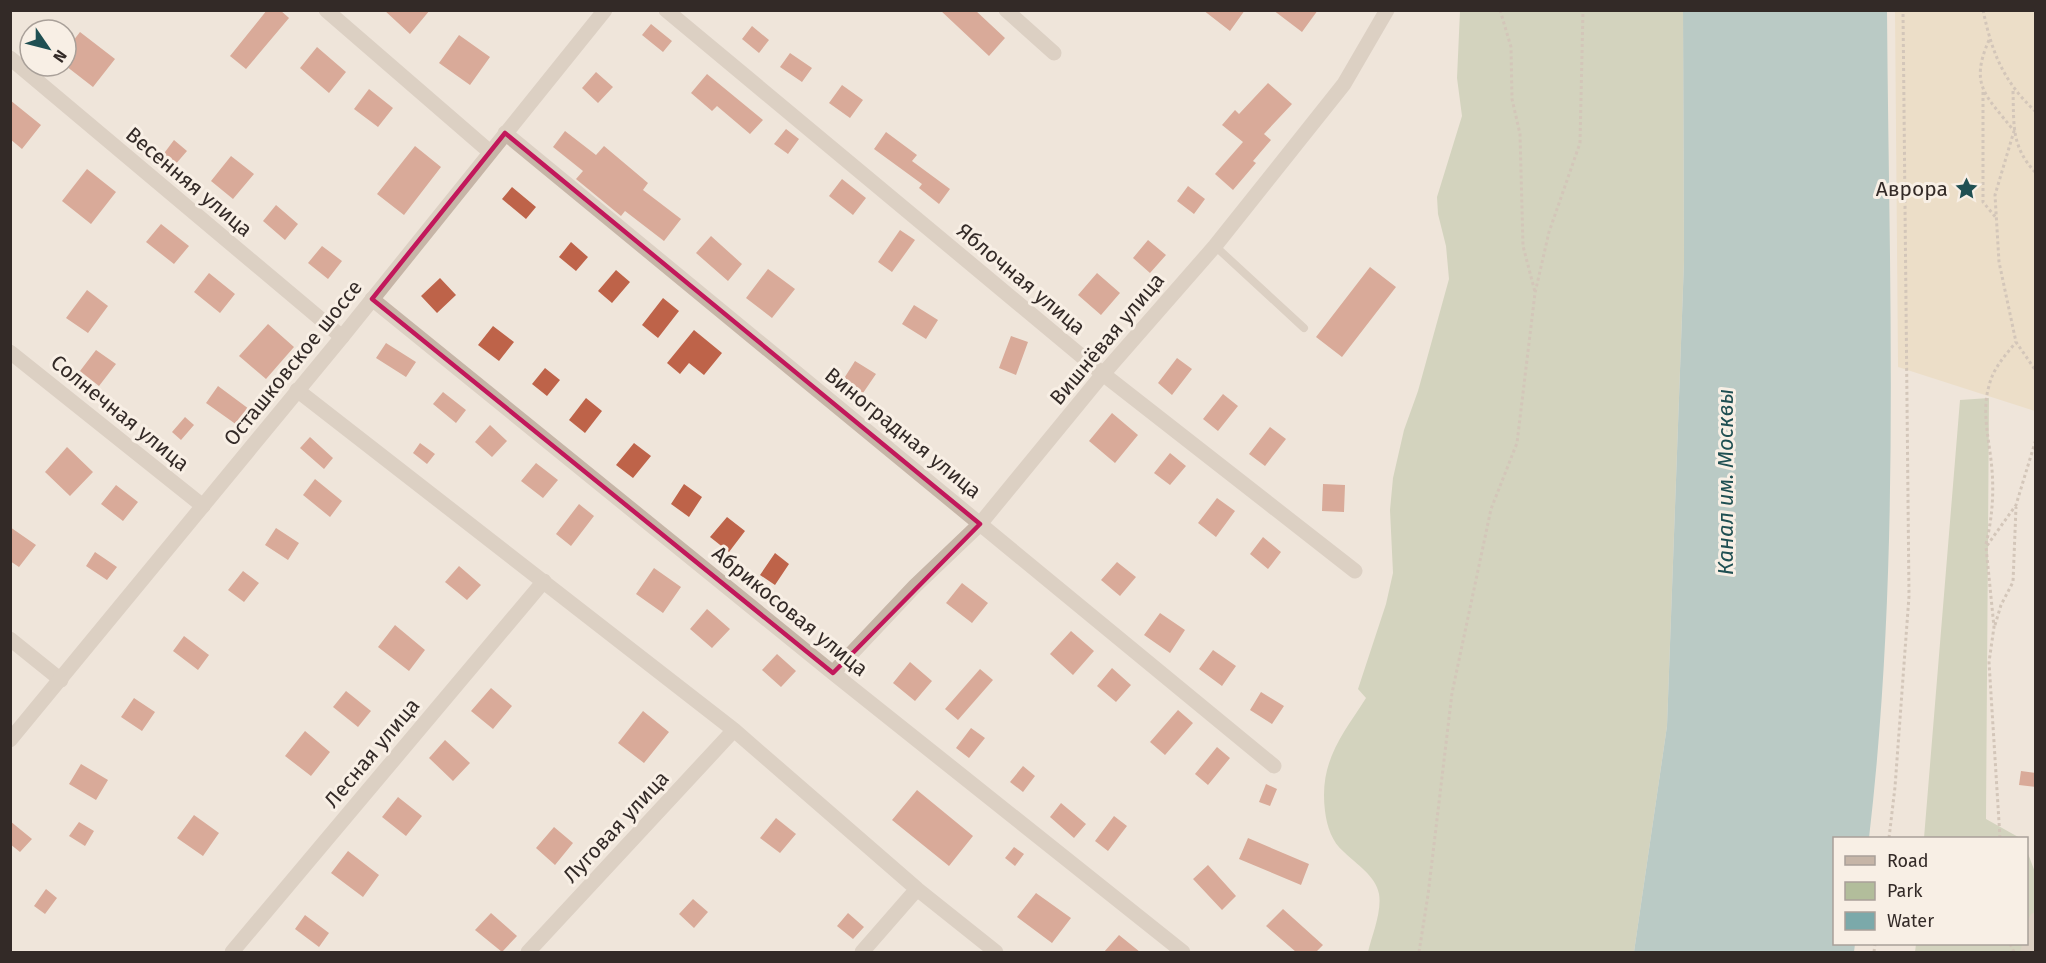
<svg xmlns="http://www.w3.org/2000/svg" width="2046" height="963" viewBox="0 0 2046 963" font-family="'Fira Sans',sans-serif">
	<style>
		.green { fill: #b2bd9b }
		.sand { fill: #e9d5b2 }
		.water { fill: #7ba9aa }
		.building { fill: #be6349 }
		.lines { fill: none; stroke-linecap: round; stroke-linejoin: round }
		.path { stroke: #b29f91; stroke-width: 3; stroke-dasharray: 3 3; stroke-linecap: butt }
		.service { stroke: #c6b5a7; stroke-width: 8 }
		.minor { stroke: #c6b5a7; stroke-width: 15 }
		.tertiary { stroke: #c6b5a7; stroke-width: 15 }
		.marked { fill: none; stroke: #c2185b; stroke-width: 4.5; stroke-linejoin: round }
		.labels { text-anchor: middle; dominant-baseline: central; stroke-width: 6; stroke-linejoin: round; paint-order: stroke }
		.street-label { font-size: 21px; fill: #332a27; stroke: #f8efe5 }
		.poi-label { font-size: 21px; fill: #332a27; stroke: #f8efe5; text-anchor: end }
		.water-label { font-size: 22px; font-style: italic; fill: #1f4f52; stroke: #f8efe5 }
	</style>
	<rect width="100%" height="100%" fill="#efe5da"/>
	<!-- green -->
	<path class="green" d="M1460,11H1683L1684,261L1667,726L1634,952H1368C1372,935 1382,912 1379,894C1376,876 1356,864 1344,852C1332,842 1327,827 1325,811C1319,762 1341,737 1366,698L1358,689L1386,604L1393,573L1390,510L1393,478L1404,430L1418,391L1449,279L1446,246L1438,214L1437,197L1462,116L1457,78Z
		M1989,398L1986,819L2020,838H1924L1960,400Z
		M2027,851L2035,872V952H1915L1916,944H2026Z"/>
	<!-- sand -->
	<path class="sand" d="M1895,11H2035V411L1898,367Z"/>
	<!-- water -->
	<path class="water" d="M1683,11H1887C1889,287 1901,564 1869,838H1834V944H1855L1854,952H1634L1667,726L1684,261Z"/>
	<!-- building -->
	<path class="building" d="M267,10H280L289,18L246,69L230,56Z
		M384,10H430L410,34Z
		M940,10H975L1005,38L989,56Z
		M1203,10H1245L1230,31Z
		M1273,10H1318L1302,32Z
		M651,24L672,41L663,52L642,35Z
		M752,26L769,40L759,53L742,39Z
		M80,32L115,59L93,87L66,66V50Z
		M459,35L490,57L470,85L439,63Z
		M317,47L346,72L329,93L300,68Z
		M790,53L812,68L802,82L780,67Z
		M596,72L613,87L598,103L582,88Z
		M707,74L763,120L750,134L717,106L712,111L691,93Z
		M1268,83L1292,104L1264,134L1271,140L1253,161L1256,163L1233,190L1215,174L1243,142L1222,125L1235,110L1239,114Z
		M842,85L863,100L850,118L829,103Z
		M369,89L393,108L378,127L354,109Z
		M10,100L41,125L22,149L10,139Z
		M786,129L799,139L788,154L774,144Z
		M565,131L596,155L604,146L648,183L643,190L681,219L664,241L625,211L621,216L576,179L583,171L553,147Z
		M886,132L917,155L912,161L950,189L939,204L919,188L922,184L874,149Z
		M174,140L187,151L174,166L162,156Z
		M415,146L441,167L404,215L377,194Z
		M231,156L254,174L233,199L211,181Z
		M87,169L116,192L91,224L62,201Z
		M842,179L866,198L853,215L829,196Z
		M1188,186L1205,199L1194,214L1177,201Z
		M512,187L536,207L526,219L502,199Z
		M276,205L298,224L285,240L263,221Z
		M161,224L189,246L174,264L146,242Z
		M900,230L915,240L892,272L878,262Z
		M711,236L742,264L728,281L696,253Z
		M1148,240L1166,255L1150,273L1133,258Z
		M571,242L588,257L576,271L559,257Z
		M322,246L342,261L328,279L308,263Z
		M1370,267L1396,287L1342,357L1316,337Z
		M768,269L795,289L772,318L746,298Z
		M616,270L630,282L612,303L598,291Z
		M209,273L235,294L220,313L194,292Z
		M1097,273L1120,293L1101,315L1078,295Z
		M440,278L456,295L437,313L421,296Z
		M87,290L108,306L88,333L66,318Z
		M663,298L679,311L658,338L642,325Z
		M914,305L938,320L926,339L902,324Z
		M268,324L294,347L266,379L239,356Z
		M493,326L514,342L499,361L478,345Z
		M694,330L722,353L704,375L689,363L680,374L667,363Z
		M1011,336L1028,342L1016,375L999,368Z
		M386,343L416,362L406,377L376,358Z
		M96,350L116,364L99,386L80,371Z
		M1177,358L1192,369L1172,395L1158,383Z
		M855,361L876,374L863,393L843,380Z
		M545,368L560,380L547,396L532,384Z
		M218,386L249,409L237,425L206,403Z
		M443,392L466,410L456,423L433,404Z
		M1223,394L1238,406L1218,431L1203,419Z
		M586,398L602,411L585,433L569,420Z
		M1112,413L1138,435L1115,463L1089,441Z
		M185,417L194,425L181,440L172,432Z
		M490,425L507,441L492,457L475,442Z
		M1270,427L1286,439L1265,466L1249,454Z
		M310,437L333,458L324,469L300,448Z
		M420,443L435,454L427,464L413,453Z
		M634,443L651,456L633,478L616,465Z
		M67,447L93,472L70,496L45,472Z
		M1170,453L1186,466L1170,485L1154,473Z
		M536,463L558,480L543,498L521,481Z
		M315,479L342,501L330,517L303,495Z
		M684,484L702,497L689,517L671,504Z
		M1323,484L1345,485L1344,512L1322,511Z
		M116,485L138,502L123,521L101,504Z
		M1217,498L1235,511L1216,537L1198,523Z
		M579,504L594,516L571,546L556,534Z
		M727,517L745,531L729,552L710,537Z
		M10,527L36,545L19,567L10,561Z
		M276,528L299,543L288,560L265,545Z
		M1263,537L1281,552L1268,569L1250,554Z
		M95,552L117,567L107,580L86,566Z
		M775,553L789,564L775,585L760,575Z
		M1117,562L1136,577L1120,596L1101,580Z
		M459,566L481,585L467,600L445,582Z
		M654,568L681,587L663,613L636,594Z
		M243,571L259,583L244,602L228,590Z
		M962,583L988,603L972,623L946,603Z
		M707,609L730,629L712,648L690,629Z
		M1160,613L1185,630L1170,653L1144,635Z
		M395,625L425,650L409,671L378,647Z
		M1071,631L1094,651L1073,675L1050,654Z
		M184,636L209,655L198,670L173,651Z
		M1213,650L1236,666L1222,686L1199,669Z
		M777,654L796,671L781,687L762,670Z
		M910,662L932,681L915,701L893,683Z
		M1112,668L1131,685L1116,702L1097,686Z
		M980,669L993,680L958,720L945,709Z
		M491,688L512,706L493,729L471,711Z
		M346,691L371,711L358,727L333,707Z
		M1261,692L1284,706L1272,724L1250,710Z
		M134,698L155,712L142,731L121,717Z
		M1178,710L1193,723L1165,755L1150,742Z
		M643,711L669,732L644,763L618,743Z
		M971,728L985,738L969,758L956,748Z
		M305,731L330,752L311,776L285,756Z
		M445,740L470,763L453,781L429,758Z
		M1217,747L1230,758L1208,785L1195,774Z
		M81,764L108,780L96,800L69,784Z
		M1023,766L1035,776L1023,792L1010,782Z
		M2021,771L2036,773V787L2019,785Z
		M1266,784L1277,789L1270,806L1259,802Z
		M917,790L973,836L949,866L892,820Z
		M398,797L422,816L406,836L382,817Z
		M1061,803L1086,824L1074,838L1050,817Z
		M194,815L219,833L203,856L177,838Z
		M1114,816L1127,826L1108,851L1095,841Z
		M776,818L796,834L780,853L760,838Z
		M10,821L32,839L20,852L10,844Z
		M79,822L94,831L85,846L69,836Z
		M554,827L573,843L555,865L536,848Z
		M1248,838L1309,864L1301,885L1239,859Z
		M1014,847L1024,854L1015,866L1005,858Z
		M348,851L379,875L363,897L331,873Z
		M1208,865L1236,896L1222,910L1193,879Z
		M46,889L57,898L45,914L34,906Z
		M1036,893L1071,918L1052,943L1017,917Z
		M693,899L708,912L694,928L679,914Z
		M1283,909L1323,945L1316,952H1296L1266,926Z
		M491,913L517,936L502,952L475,930Z
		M848,913L864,927L853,939L837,926Z
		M305,915L329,933L319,947L295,929Z
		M1119,935L1140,952H1104Z"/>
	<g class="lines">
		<!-- path -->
		<path class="path" d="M1500,10L1511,47L1512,99L1520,134L1523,246L1535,292
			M1983,10C1992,53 2003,81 2036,112
			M1989,40C1969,86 1986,95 2014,131L1995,195L1999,262L2016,342L2036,371
			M2013,91C2014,125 2011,147 2036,173
			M1983,92V202L1997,219
			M1986,544C1992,519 1994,495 1992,470C1990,443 1981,412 1989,386C1993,368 2005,356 2016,342
			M1995,625L2001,605L2013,582L2016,507
			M1889,838L1895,787L1909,596L1903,10
			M2000,838L1989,662L1994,627L1986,547L2016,505L2036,439
			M2010,944L2014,952
			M1419,952L1428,895L1452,693L1491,509L1517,443L1535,293L1549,232L1580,143L1583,10
			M1874,952L1875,944"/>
		<!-- service -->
		<path class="service" d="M1215,246L1304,328"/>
		<!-- minor -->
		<path class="minor" d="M326,10L490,152
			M666,10L1103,374L1355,571
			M1006,10L1054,53
			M10,58L342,337
			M505,133L1274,766
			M372,299L833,673L1183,952
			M10,352L203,506
			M297,390L734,730L917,889L996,952
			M10,639L61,680
			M833,673L915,586L980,524L1103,374L1215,246L1344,84L1387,10
			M232,952L544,581
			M528,952L734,730
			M862,952L917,889
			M2028,952L2036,920"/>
		<!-- tertiary -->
		<path class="tertiary" d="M10,740L342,337L605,10"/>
	</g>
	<!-- marked area -->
	<path d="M0 0H2046V963H0ZM505,133L980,524L833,673L372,299Z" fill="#efe5da" fill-opacity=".55" fill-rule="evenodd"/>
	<path class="marked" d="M505,133L980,524L833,673L372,299Z"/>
	<!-- icons -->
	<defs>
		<symbol id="sight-bare" viewBox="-9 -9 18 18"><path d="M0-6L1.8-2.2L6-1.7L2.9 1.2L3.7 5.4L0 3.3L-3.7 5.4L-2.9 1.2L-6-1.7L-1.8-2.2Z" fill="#1f4f52" stroke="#f8efe5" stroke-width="2.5" paint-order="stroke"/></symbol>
	</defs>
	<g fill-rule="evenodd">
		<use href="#sight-bare" x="1950" y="172" width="33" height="33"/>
	</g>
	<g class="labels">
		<!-- street labels -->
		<g class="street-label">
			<text transform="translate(189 182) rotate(40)">Весенняя улица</text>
			<text transform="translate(1021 279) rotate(40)">Яблочная улица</text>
			<text transform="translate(1107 339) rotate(-50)">Вишнёвая улица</text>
			<text transform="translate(293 363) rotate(-51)">Осташковское шоссе</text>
			<text transform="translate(120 413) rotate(39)">Солнечная улица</text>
			<text transform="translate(903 433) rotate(39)">Виноградная улица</text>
			<text transform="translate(790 611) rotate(39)">Абрикосовая улица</text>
			<text transform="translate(372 753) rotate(-50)">Лесная улица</text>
			<text transform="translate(616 827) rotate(-47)">Луговая улица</text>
		</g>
		<!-- poi labels -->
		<g class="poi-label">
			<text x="1948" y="189">Аврора</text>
		</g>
		<!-- water labels -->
		<g class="water-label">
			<text transform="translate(1725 482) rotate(-90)">Канал им. Москвы</text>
		</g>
	</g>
	<!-- border -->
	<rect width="2046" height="963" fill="none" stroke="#332a27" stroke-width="24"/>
	<!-- legend -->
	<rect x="1833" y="837" width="195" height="108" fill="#f8efe5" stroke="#a9a099" stroke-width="1.5"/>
	<rect x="1845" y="856" width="30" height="9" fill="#c6b5a7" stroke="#a9a099" stroke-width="1.5"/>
	<text x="1887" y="867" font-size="18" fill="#332a27">Road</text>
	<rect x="1845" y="882" width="30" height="18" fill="#b2bd9b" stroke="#a9a099" stroke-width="1.5"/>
	<text x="1887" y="897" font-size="18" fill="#332a27">Park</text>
	<rect x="1845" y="912" width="30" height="18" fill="#7ba9aa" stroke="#a9a099" stroke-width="1.5"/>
	<text x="1887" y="927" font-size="18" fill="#332a27">Water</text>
	<!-- north arrow -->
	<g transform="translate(48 48) rotate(125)"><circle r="28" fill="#f8efe5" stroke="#a9a099" stroke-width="1.5"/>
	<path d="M0-4.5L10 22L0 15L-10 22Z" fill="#1f4f52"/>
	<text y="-9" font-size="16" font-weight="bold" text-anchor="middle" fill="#332a27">N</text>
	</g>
</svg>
